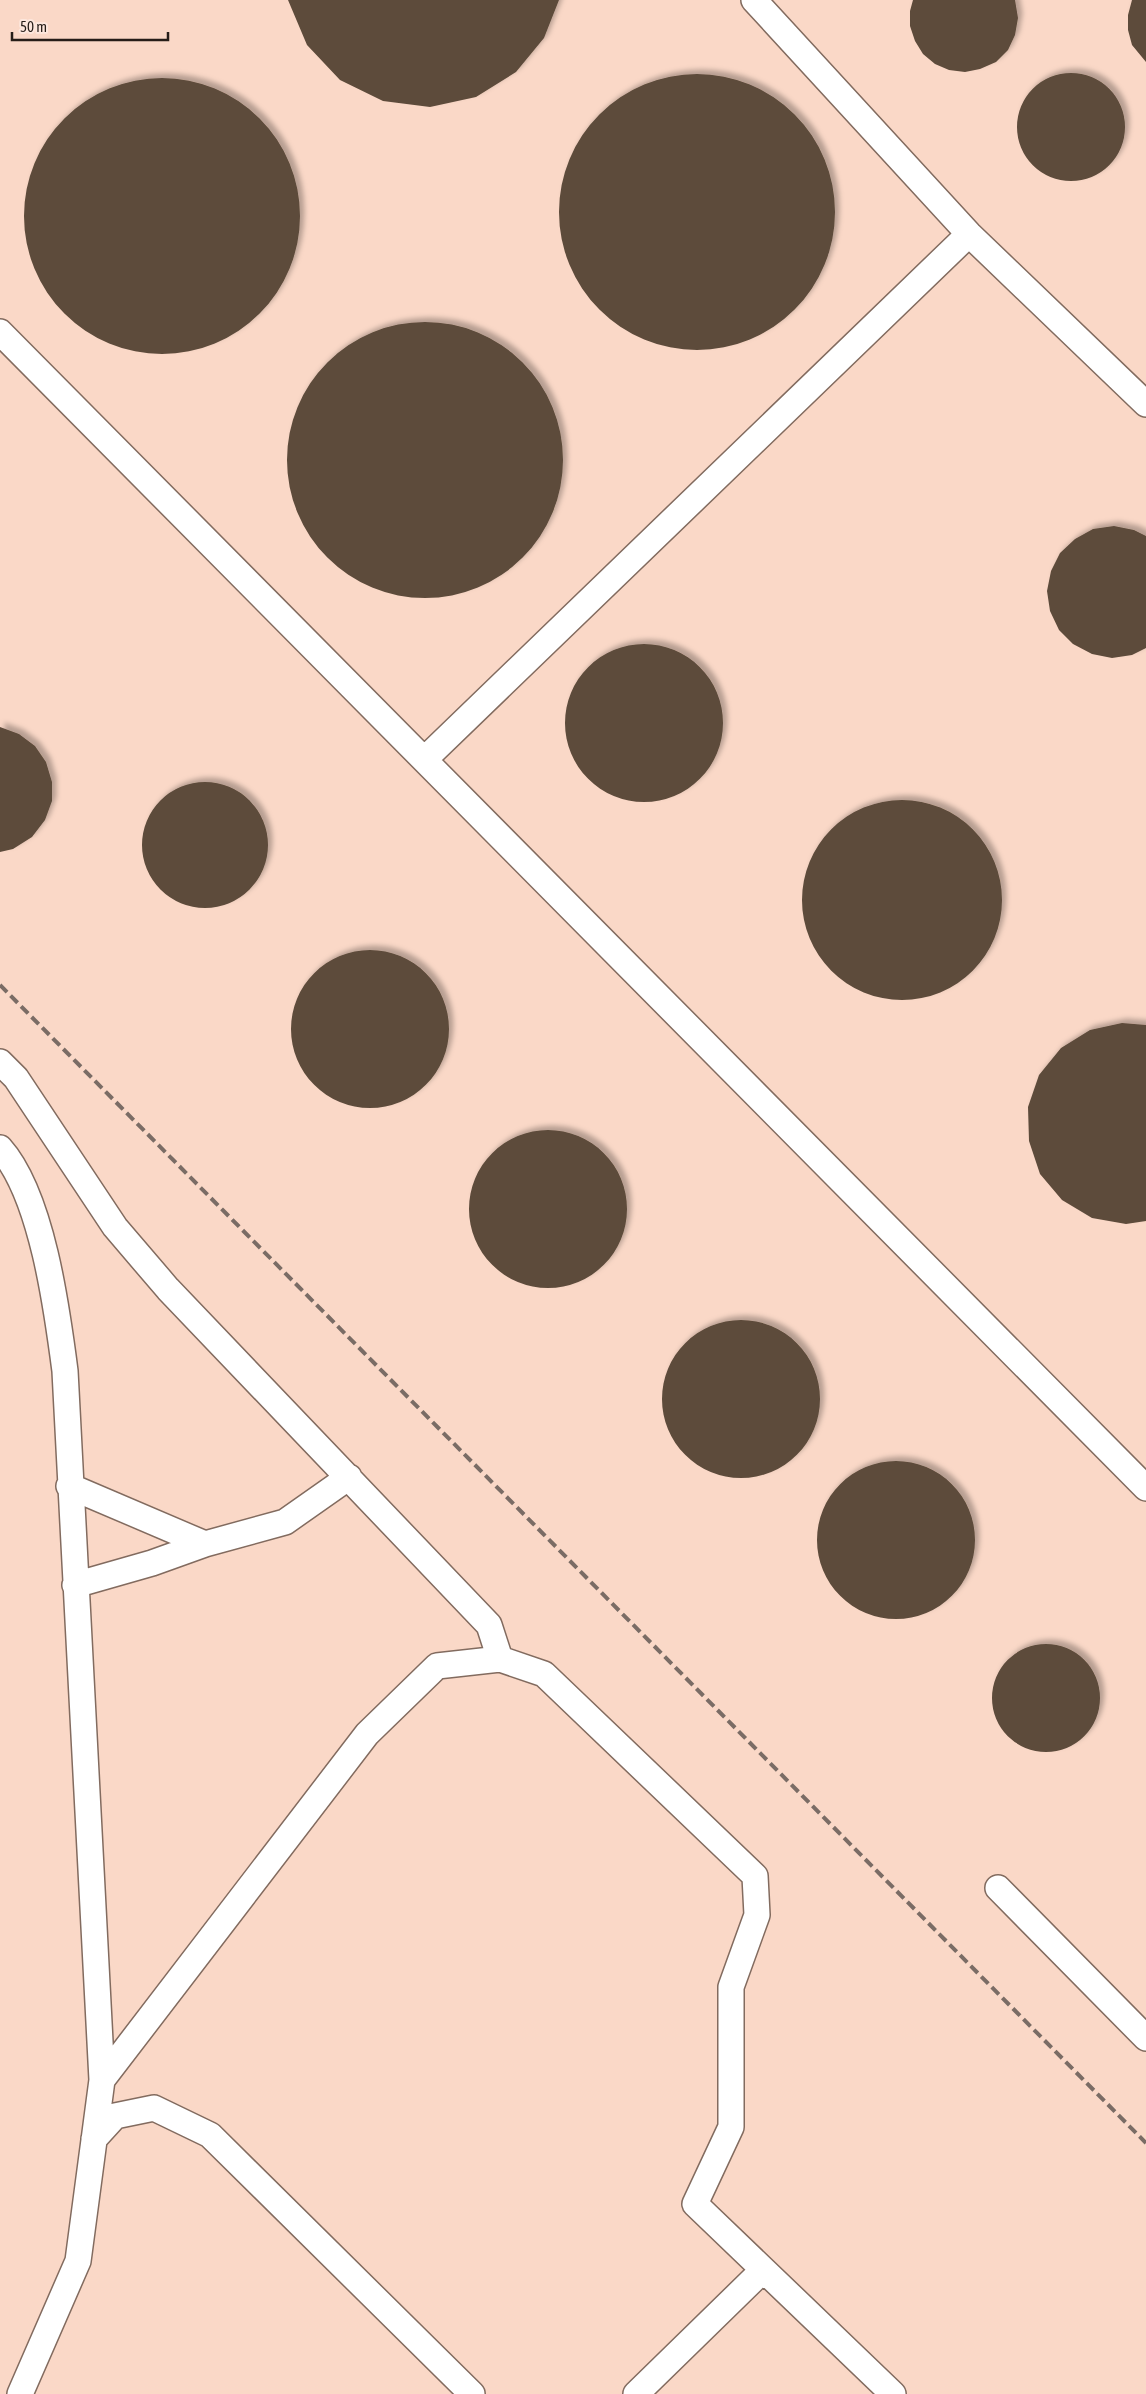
<svg xmlns="http://www.w3.org/2000/svg" width="1146" height="2394" viewBox="0 0 1146 2394" font-family="'Asap Condensed',sans-serif">
	<style>
		.built { fill: #fad8c7 }
		.building { fill: #5d4b3b; filter: url(#shadow) }
		.lines { fill: none; stroke-linecap: round; stroke-linejoin: round }
		.minor-casing { stroke: #826b5f; stroke-width: 28 }
		.minor { stroke: #fff; stroke-width: 25 }
		.rail { stroke: #7a6c65; stroke-width: 4; stroke-dasharray: 10 5; stroke-linecap: butt }
	</style>
	<defs>
		<filter id="shadow"><feDropShadow dx="4.5" dy="-4.5" stdDeviation="2.5" flood-color="#0004"/></filter>
	</defs>
	<rect width="100%" height="100%" fill="#fde7dd"/>
	<!-- built -->
	<path class="built" d="M0,0H1146V2394H0Z"/>
	<!-- building -->
	<path class="building" d="M288,0H559L544,38L516,72L476,97L430,107L383,101L340,80L307,45Z
		M913,0H1015L1018,18L1015,35L1008,50L996,62L980,69L965,72L949,70L935,64L923,54L915,41L910,26V11Z
		M1132,0H1146V62L1132,45L1128,30V15Z
		M1017 127a54 54 0 1 1 108 0a54 54 0 1 1-108 0Z
		M559 212a138 138 0 1 1 276 0a138 138 0 1 1-276 0Z
		M24 216a138 138 0 1 1 276 0a138 138 0 1 1-276 0Z
		M287 460a138 138 0 1 1 276 0a138 138 0 1 1-276 0Z
		M1114,526L1134,530L1146,536V648L1132,655L1112,658L1092,654L1073,644L1059,630L1050,611L1047,591L1051,571L1060,553L1075,539L1093,529Z
		M565 723a79 79 0 1 1 158 0a79 79 0 1 1-158 0Z
		M0,727L19,734L35,746L46,762L52,782V801L45,820L32,837L13,849L0,852Z
		M142 845a63 63 0 1 1 126 0a63 63 0 1 1-126 0Z
		M802 900a100 100 0 1 1 200 0a100 100 0 1 1-200 0Z
		M291 1029a79 79 0 1 1 158 0a79 79 0 1 1-158 0Z
		M1122,1023L1146,1025V1221L1126,1224L1092,1218L1062,1200L1040,1174L1029,1141L1028,1107L1039,1075L1061,1048L1090,1030Z
		M469 1209a79 79 0 1 1 158 0a79 79 0 1 1-158 0Z
		M662 1399a79 79 0 1 1 158 0a79 79 0 1 1-158 0Z
		M817 1540a79 79 0 1 1 158 0a79 79 0 1 1-158 0Z
		M992 1698a54 54 0 1 1 108 0a54 54 0 1 1-108 0Z"/>
	<g class="lines">
		<defs>
			<path id="minor" d="M754,0L969,234L1146,404
				M0,332L1146,1488
				M425,759L969,234
				M0,1062L16,1078L115,1227L168,1289L489,1625L500,1659
				M0,1148C42,1195 57,1309 65,1371L102,2080
				M69,1486L205,1544L152,1563L75,1585
				M205,1544L285,1522L349,1477
				M998,1888L1146,2038
				M94,2139L115,2116L154,2108L210,2135L472,2394
				M20,2394L78,2261L102,2080L367,1734L437,1666L500,1659L544,1674L755,1876L757,1915L731,1987V2127L695,2204L893,2394
				M636,2394L763,2270"/>
		</defs>
		<!-- minor casing -->
		<use href="#minor" class="minor-casing"/>
		<!-- minor -->
		<use href="#minor" class="minor"/>
		<!-- rail -->
		<path class="rail" d="M0,985L1146,2143"/>
	</g>
	<!-- scale -->
	<path d="M12 32v8h156v-8" fill="none" stroke="#261d18" stroke-width="2.5"/>
	<text x="20" y="32" font-size="15" fill="#261d18" stroke="#fde7dd" stroke-width="4" paint-order="stroke">50 m</text>
</svg>
